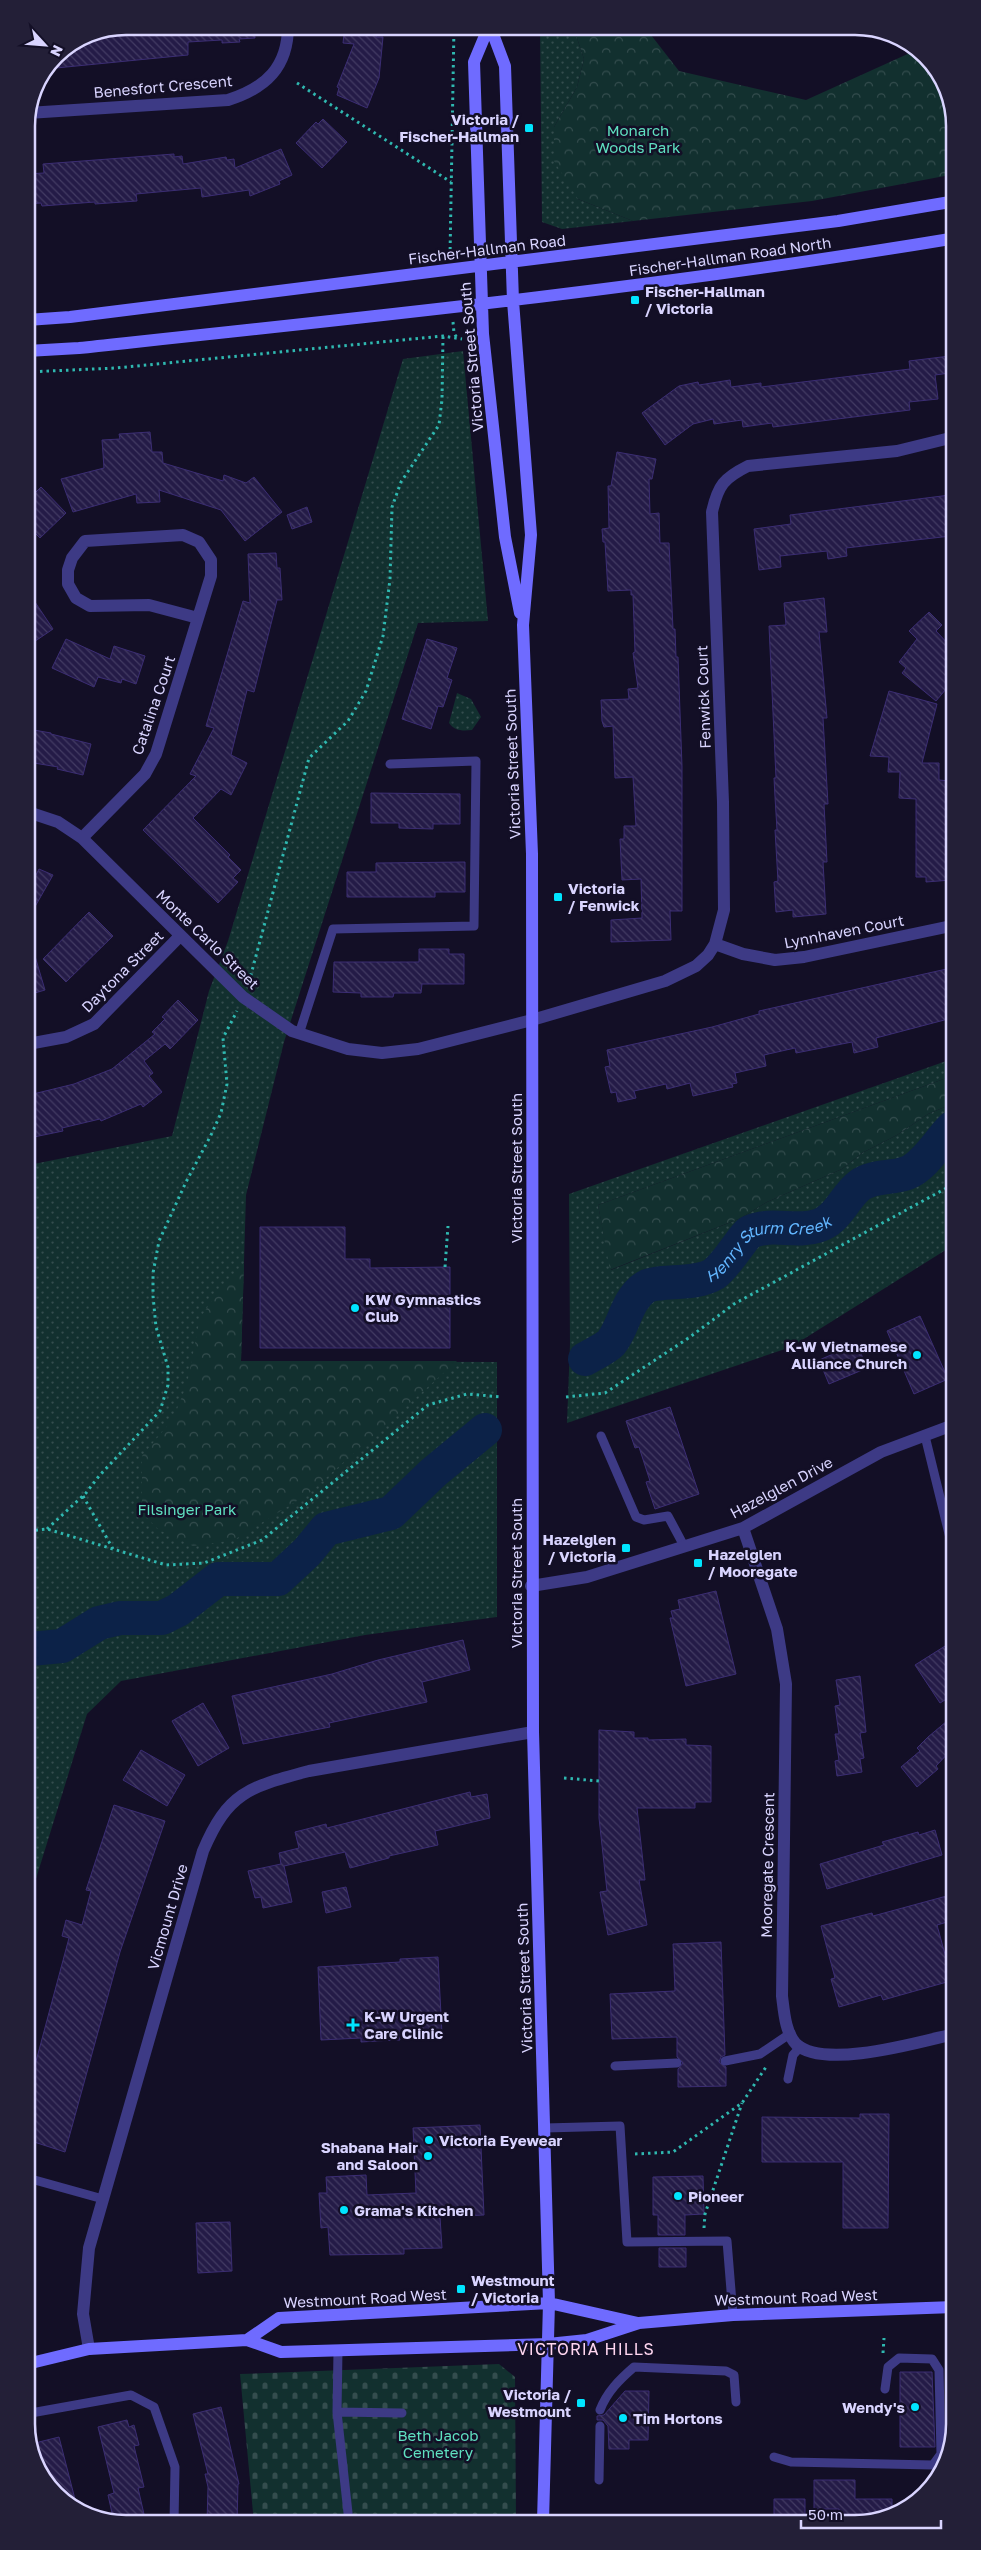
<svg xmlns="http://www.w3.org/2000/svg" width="981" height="2550" viewBox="0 0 981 2550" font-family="'Golos Text',sans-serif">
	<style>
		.green { fill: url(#green-dots) }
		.forest { fill: url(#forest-crowns) }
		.cemetery { fill: url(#cemetery-stones) }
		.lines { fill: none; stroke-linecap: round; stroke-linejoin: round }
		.river { stroke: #0c2248; stroke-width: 34 }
		.building { fill: url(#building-back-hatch); stroke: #3b2d73 }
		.path { stroke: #2fb8b0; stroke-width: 3; stroke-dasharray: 2.5 4; stroke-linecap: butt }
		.lane { stroke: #3d3a85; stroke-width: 9 }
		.street { stroke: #3d3a85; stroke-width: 12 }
		.secondary { stroke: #6f6bff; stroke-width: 12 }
		.poi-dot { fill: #00e5ff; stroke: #130f26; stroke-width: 2 }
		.labels { text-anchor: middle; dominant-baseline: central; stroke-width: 5; stroke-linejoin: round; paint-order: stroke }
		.street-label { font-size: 15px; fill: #d9d4ff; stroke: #130f26 }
		.poi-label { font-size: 15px; font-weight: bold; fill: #d9d4ff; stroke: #130f26; text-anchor: start }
		.park-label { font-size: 15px; fill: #5fe0c0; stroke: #130f26 }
		.water-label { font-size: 16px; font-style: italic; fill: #62b6ff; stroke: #130f26 }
		.neighbourhood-label { font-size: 16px; letter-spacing: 1px; fill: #ffd6f0; stroke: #130f26 }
		.rim { fill: none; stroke: #d9d4ff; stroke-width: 2.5 }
	</style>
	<defs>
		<pattern id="green-dots" width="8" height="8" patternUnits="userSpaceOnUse" patternTransform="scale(1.25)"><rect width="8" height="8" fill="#12302f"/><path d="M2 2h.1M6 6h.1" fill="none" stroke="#344d4e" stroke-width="1.8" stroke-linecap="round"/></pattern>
		<pattern id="forest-crowns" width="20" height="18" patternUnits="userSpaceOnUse" patternTransform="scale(1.25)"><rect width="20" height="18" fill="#12302f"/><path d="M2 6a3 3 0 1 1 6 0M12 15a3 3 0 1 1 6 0" fill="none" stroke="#344d4e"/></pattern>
		<pattern id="cemetery-stones" width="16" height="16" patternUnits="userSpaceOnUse" patternTransform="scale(1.25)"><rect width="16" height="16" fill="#12302f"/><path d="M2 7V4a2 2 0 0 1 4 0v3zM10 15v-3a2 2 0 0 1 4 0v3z" fill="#344d4e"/></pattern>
		<pattern id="building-back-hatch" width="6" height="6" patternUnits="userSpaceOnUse" patternTransform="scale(1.25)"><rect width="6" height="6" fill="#241b47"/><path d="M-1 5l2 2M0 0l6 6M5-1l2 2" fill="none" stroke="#433b63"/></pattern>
	</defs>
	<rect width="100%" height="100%" fill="#130f26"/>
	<!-- green -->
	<path class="green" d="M540,26H573L584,59L577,87L554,127L578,199L633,221L562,229L542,222Z
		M463,351L488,621L418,623L284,1042L246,1195L241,1361L497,1362V1617L365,1635L121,1681L87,1714L30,1898L29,1165L172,1136L209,991L228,941L403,359Z
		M457,693L471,699L481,717L472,730C462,731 455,731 449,723Z
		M952,1059V1076L598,1205L611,1270L741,1218L767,1202L842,1169L862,1153L897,1135L928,1114L952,1104V1246L791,1347L567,1423L570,1344L569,1194Z"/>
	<!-- forest -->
	<path class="forest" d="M573,26H644L679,71L806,100L912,52L916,47L950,94V175L812,201L633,221L578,199L554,161V127L577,87L584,59Z
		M952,1076V1104L928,1114L897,1135L862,1153L842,1169L767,1202L741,1218L610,1270L598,1205Z
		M244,1263L241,1361H457L308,1494L234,1540L193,1546L159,1530L142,1513V1456L173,1419L187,1384L200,1318L220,1289Z"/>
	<!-- cemetery -->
	<path class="cemetery" d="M499,2364L515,2377L516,2521L254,2523L240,2374Z"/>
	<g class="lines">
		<!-- river -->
		<g class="river">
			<path id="s1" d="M585,1359C593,1354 605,1349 611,1343C624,1327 626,1301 644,1288C656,1279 695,1286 714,1274C726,1266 744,1235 750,1232C772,1222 795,1233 817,1226C838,1220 844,1197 860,1185C874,1175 891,1179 907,1173C925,1166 939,1141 952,1128"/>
			<path d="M30,1649L62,1646L99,1623L120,1618H162L178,1610L218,1579H278L307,1552L326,1529L391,1513L434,1472L485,1430"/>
		</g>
	</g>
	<!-- building -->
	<path class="building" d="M126,26H254L255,38L239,39L240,42L222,43V40L188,42V55L46,69L56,55L88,34Z
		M345,26H377L376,37H383L379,78L367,108L337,95L339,88L337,87L354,44L343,43Z
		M323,119L347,142L322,168L296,143L316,122L318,124Z
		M281,149L292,175L279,181L280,184L250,196L249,190L202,197L201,188L136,194L137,201L95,204V202L42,206L41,203L27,204V174L44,173L43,164L174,154V157L182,156L183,164L226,157L227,160L234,159L235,168Z
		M950,356V373L935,375L938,399L909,402L910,410L773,427L772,423L743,427L742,420L714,424L713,419L693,424L665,445L642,413L679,386L698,382L699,385L730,380L731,387L761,383V387L910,369L909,361Z
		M150,432L152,452H162L163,463L223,481L224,475L246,483L254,477L282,512L245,541L221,510L159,490L160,502L137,503L136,494L73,512L61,479L104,468L102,440L120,439L119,434Z
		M617,452L656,459L652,479H649L650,514L659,513L660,543H669L673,629H675L676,657H678L682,766V911H670L671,940L611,942V920L642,918L641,879L622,880L620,839H624V826H636L633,777L615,778L613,726L604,727L602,721L601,700L629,699L628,689L638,688L633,653L635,652L633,595H631V590L608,591L605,542H603L602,529L609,528L608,486H611Z
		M41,487L66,513L40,538L27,525V501Z
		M950,495L951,536L846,548L847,556L828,559L827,551L780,556L781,567L759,570L754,529L791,524L790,515Z
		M307,507L312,522L292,529L287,515Z
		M276,553L277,568H280L282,600H277L254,692L247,690L231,755L247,763L231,795L221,789L193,818L230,855L228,857L241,870L233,878L238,882L218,903L143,830L196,776L190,774L214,728L206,726L243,601L250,603L248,554Z
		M27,590L53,629L28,646Z
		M824,598L827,632H819L827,718H823L828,804H824L827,862H823L826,914L793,917V910L776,912L774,882L778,881L775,830H777L775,797L774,778H776L769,626L786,625L784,603Z
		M929,612L942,625L936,631L951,647V683L936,701L902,673L906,668L899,662L917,639L909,631Z
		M66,639L110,659L114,646L145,656L136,684L122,679L121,683L98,677L94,687L52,668Z
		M427,639L457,648L447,678L452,680L443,707L438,706L431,729L402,719Z
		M889,691L937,704L922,763H939V780L950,781L951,880L926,882V877H916V799L899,798L900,772H888L889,757L870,756Z
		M28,729L51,733V734L91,744L83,775L57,769L58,767L28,762Z
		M371,793L460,794V824H433V829L399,828V823H371Z
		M465,862V892H435V897H347V872H376V863Z
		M39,869L53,875L28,919V872L36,875Z
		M89,912L113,936L66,982L43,959Z
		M32,946L45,990L28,995V947Z
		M419,949H449V954H464V984H422L421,993H394L393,997H361V993L333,992L334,962H419Z
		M951,968L952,1018L876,1038L878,1047L854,1053L852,1042L796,1053L795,1048L764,1055L766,1066L735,1073L737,1083L732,1084L733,1087L693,1096L690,1083L667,1089L666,1084L634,1091L636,1098L618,1102L616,1092L611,1093L605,1067L610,1066L607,1050L712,1027L759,1014V1011Z
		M178,1000L198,1020L170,1049L165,1044L144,1061L153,1073L149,1076L162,1092L143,1107L141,1104L101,1121L100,1119L62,1128L63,1131L29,1138V1095L74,1084L112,1069L155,1034L152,1032L165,1019L162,1017Z
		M260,1227H345V1259H370V1268L450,1267V1348H260Z
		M920,1316L948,1379L914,1394L887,1331Z
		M857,1344L867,1368L829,1384L819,1360Z
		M670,1407L699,1494L655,1509L646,1482L650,1481L639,1447L635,1448L626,1421Z
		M716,1591L736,1674L686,1686L670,1618H673L671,1611L680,1609L678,1600Z
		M463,1640L470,1670L422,1682L427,1702L329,1723L330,1727L243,1744L232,1696L332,1674L378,1660Z
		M953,1641V1695L940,1703L915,1665Z
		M860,1676L866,1732L860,1733L864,1758L860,1759L862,1772L837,1776L835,1761L839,1760L835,1734H839L835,1706L840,1705L836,1680Z
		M203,1703L229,1748L198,1766L172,1721Z
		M953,1716V1748L936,1766L938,1769L917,1787L901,1767L920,1751L917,1748L928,1737Z
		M599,1730L634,1732V1738H648V1740L686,1739V1745L711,1746V1802H695V1808H637L645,1880H639L647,1925L608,1935L600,1892L607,1891L599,1818Z
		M141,1750L185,1775L167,1806L123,1780Z
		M470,1792L471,1797L487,1794L490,1818L435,1831L438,1845L389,1856V1858L350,1868L345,1852L284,1866L292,1902L263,1908L261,1897L255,1898L248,1871L281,1864L279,1853L299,1848L295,1832L326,1824L327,1828Z
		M114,1805L165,1821L120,1952L65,2152L31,2141V2080L69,1938L62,1936L66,1920L82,1925L91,1891L86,1890Z
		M935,1830L942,1855L827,1889L820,1864L884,1845L882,1842L918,1832L919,1835Z
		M346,1887L351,1907L326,1913L322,1892Z
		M954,1894V1920L937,1925L946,1958L954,1955V1980L883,2000L881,1995L839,2007L831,1979L835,1978L821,1926L872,1913L873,1916Z
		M721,1942L725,2055L721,2057L719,2062L726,2067V2086L678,2087V2069L683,2063L677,2057V2037L612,2039L610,1994L675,1991L673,1944Z
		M438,1957L442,2034L399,2036L400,2040L377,2041L361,2042V2038L321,2040L318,1967L400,1962V1959Z
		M860,2114H889L888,2228H843V2162H762V2117L860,2118Z
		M480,2125L484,2215L440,2217L442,2248L404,2249V2254L330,2255L328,2227L321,2228L319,2193H327L326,2177L366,2175L367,2195L416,2193L413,2128Z
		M703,2176L704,2214L685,2215V2235H658V2215H653V2177Z
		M230,2222L232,2271L198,2273L196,2223Z
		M659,2248H686V2267H659Z
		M900,2372H932L935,2447H900Z
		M625,2391H649L648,2440H629V2449H609L608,2426L603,2420H597V2416L604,2415Z
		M221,2407L239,2484H238L237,2523H207L208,2487L205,2474H208L193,2414Z
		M127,2420L129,2427L134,2425L139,2445L134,2446L144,2487L138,2488L146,2523L114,2522L108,2495L114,2493L98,2427Z
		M59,2437L77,2507L65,2503L34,2460L31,2444Z
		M814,2480H855V2499H892V2515L887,2519H839V2509H814Z
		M774,2499H805V2519H774Z"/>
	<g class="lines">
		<!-- path -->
		<path class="path" d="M297,83L451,182
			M450,256L454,26
			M453,322L454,333L457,338
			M27,372L116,368L443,336L462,339
			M249,982L309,758L348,721L366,691L383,636L390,579L392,507L401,482L439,425L442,399L443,336
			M445,1267L448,1226
			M566,1397L605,1393L690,1337L734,1304L952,1185
			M83,1496L113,1549
			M47,1529L86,1493L99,1476L160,1411L168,1385V1367L156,1327L153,1296V1273L159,1241L186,1182L211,1135L221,1113L227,1084L223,1038L237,1011
			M29,1531L47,1529L166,1565L204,1563L262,1540L428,1405L467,1394L502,1397
			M564,1778L599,1781
			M635,2154L673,2152L742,2103L766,2067
			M704,2228L705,2214L742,2103
			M883,2353L884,2338"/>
		<!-- lane -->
		<path class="lane" d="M299,1034L333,929L474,926L476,761L390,764
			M601,1436L636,1517L644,1520L668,1516L684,1546
			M925,1436L951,1542
			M725,2061L760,2054L791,2033
			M615,2066L677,2063
			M788,2079L793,2055L801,2046
			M545,2128L620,2126L627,2242L727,2241L733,2315
			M31,2179L103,2199
			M338,2351L337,2412L349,2522
			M600,2410C607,2392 619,2380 634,2367L726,2371L734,2375L736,2402
			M337,2412L402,2413
			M31,2413L131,2395L154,2407L175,2467L174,2523
			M774,2457L791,2462L933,2465L941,2454L939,2370L932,2359L899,2358L888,2367L885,2389
			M599,2480L600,2426
			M349,2519H435"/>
		<!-- street -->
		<path class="street" d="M28,113L228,100C266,88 288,67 288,26
			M28,812L58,822L82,838L243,997L292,1031L348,1049L382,1053L418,1049L532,1020L665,981L696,966L708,955L715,944L724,910L723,802L712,512C718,485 724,478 748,466L897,451L950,438
			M82,838L145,774L156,754L211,576V560L199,542L183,535L85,541L72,558L68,570V584L76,598L90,606L149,605L198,618
			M715,944L743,954L775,960L804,957L951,926
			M28,1044L66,1037L94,1024L180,936
			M743,1528L777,1629L786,1684L782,1996C784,2011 785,2032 796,2044C824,2070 919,2042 954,2034
			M531,1586L587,1577L743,1528L881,1452L953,1425
			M89,2349L83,2314L89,2248L203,1851C228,1792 249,1787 309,1771L533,1732"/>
		<!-- secondary -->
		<path class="secondary" d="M489,26L474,62L483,334L505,537L520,613
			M490,26L505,66L513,301L531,535L523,625L532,854L533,1732L549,2303L543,2521
			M27,320L70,317L838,221L950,202
			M27,351L79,348C370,317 661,287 950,239
			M247,2340L279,2318L549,2303L638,2323
			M31,2363L89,2349L247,2340L281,2352L548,2344L587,2340L639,2323L733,2315L954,2307"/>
	</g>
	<!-- markers -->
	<g class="poi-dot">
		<rect x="524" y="123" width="10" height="10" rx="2.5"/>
		<rect x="630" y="295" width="10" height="10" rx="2.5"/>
		<rect x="553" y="892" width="10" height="10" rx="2.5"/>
		<circle cx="355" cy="1308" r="5"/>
		<circle cx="917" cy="1355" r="5"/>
		<rect x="621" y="1543" width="10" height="10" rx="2.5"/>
		<rect x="693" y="1558" width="10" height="10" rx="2.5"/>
		<path d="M350.5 2017.5h5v5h5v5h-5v5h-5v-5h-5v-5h5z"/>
		<circle cx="429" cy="2140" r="5"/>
		<circle cx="428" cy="2156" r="5"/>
		<circle cx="678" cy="2196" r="5"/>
		<circle cx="344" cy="2210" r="5"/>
		<rect x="456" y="2284" width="10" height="10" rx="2.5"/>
		<rect x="576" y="2398" width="10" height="10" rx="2.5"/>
		<circle cx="915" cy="2407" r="5"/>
		<circle cx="623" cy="2418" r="5"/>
	</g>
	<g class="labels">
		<!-- street labels -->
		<g class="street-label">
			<text transform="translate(163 86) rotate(-5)">Benesfort Crescent</text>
			<text transform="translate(487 249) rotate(-7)">Fischer-Hallman Road</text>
			<text transform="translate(730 256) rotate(-8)">Fischer-Hallman Road North</text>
			<text transform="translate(471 357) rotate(-95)">Victoria Street South</text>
			<text transform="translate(703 697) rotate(-92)">Fenwick Court</text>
			<text transform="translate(153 705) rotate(-71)">Catalina Court</text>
			<text transform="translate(512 764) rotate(-92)">Victoria Street South</text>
			<text transform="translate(844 931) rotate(-11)">Lynnhaven Court</text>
			<text transform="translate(208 939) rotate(44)">Monte Carlo Street</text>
			<text transform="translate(122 971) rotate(-45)">Daytona Street</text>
			<text transform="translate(516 1168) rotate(-90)">Victoria Street South</text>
			<text transform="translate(781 1487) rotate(-28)">Hazelglen Drive</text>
			<text transform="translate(516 1573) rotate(-90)">Victoria Street South</text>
			<text transform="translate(767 1865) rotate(-89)">Mooregate Crescent</text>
			<text transform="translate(167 1917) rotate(-74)">Vicmount Drive</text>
			<text transform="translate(524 1978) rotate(-92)">Victoria Street South</text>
			<text transform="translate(796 2297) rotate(-2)">Westmount Road West</text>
			<text transform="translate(365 2298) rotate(-3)">Westmount Road West</text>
		</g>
		<!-- poi labels -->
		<g class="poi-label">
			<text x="519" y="119" text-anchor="end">Victoria /<tspan x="519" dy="17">Fischer-Hallman</tspan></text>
			<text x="645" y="291">Fischer-Hallman<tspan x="645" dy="17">/ Victoria</tspan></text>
			<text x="568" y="888">Victoria<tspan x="568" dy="17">/ Fenwick</tspan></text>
			<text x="365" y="1299">KW Gymnastics<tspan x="365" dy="17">Club</tspan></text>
			<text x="907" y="1346" text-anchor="end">K-W Vietnamese<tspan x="907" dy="17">Alliance Church</tspan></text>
			<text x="616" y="1539" text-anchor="end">Hazelglen<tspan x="616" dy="17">/ Victoria</tspan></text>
			<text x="708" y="1554">Hazelglen<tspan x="708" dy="17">/ Mooregate</tspan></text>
			<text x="364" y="2016">K-W Urgent<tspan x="364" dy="17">Care Clinic</tspan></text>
			<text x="439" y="2140">Victoria Eyewear</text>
			<text x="418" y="2147" text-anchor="end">Shabana Hair<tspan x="418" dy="17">and Saloon</tspan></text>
			<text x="688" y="2196">Pioneer</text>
			<text x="354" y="2210">Grama's Kitchen</text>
			<text x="471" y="2280">Westmount<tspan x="471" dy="17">/ Victoria</tspan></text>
			<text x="571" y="2394" text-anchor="end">Victoria /<tspan x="571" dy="17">Westmount</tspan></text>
			<text x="905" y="2407" text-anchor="end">Wendy's</text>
			<text x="633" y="2418">Tim Hortons</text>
		</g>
		<!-- park labels -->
		<g class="park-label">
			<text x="638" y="130">Monarch<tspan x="638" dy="17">Woods Park</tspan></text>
			<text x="187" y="1509">Filsinger Park</text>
			<text x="438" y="2435">Beth Jacob<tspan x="438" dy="17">Cemetery</tspan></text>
		</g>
		<!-- water labels -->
		<g class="water-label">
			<text stroke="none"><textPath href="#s1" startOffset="232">Henry Sturm Creek</textPath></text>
		</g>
		<!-- neighbourhood labels -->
		<g class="neighbourhood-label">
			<text x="586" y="2349">VICTORIA HILLS</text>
		</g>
	</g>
	<!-- crop -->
	<path d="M0 0H981V2550H0ZM126 35H855A91 91 0 0 1 946 126V2424A91 91 0 0 1 855 2515H126A91 91 0 0 1 35 2424V126A91 91 0 0 1 126 35Z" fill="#231f37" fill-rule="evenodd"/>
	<path class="rim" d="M126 35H855A91 91 0 0 1 946 126V2424A91 91 0 0 1 855 2515H126A91 91 0 0 1 35 2424V126A91 91 0 0 1 126 35Z"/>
	<!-- north arrow -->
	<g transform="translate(45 45) rotate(116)" stroke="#130f26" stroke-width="4" paint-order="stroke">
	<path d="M0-4L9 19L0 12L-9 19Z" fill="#d9d4ff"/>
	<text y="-8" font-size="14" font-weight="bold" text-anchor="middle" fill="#d9d4ff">N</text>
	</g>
	<!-- scale -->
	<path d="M801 2520v8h140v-8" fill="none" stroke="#d9d4ff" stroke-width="2.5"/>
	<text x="808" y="2520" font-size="15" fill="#d9d4ff" stroke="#130f26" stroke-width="4" paint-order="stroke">50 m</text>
</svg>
